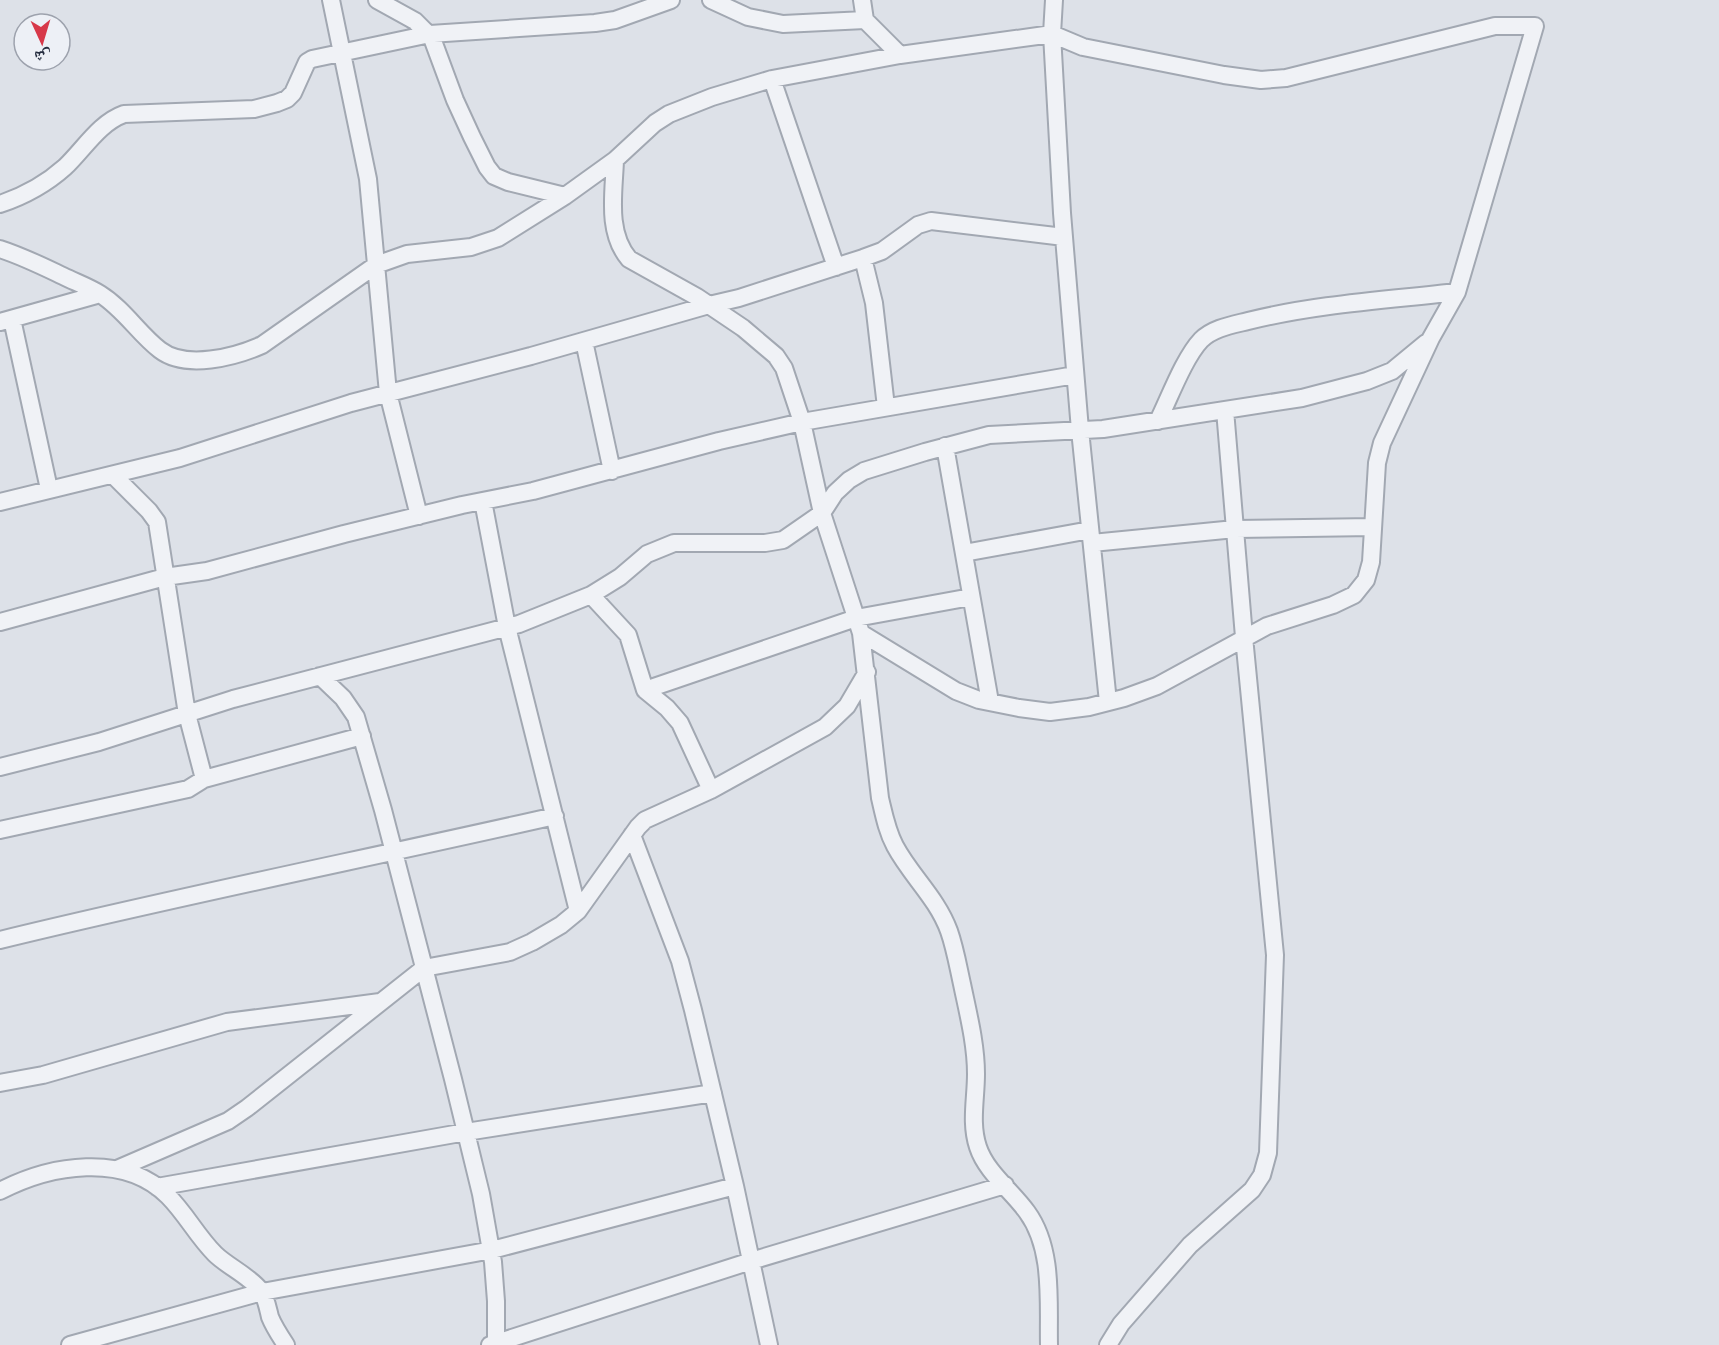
<svg xmlns="http://www.w3.org/2000/svg" width="1719" height="1345" viewBox="0 0 1719 1345" font-family="'Roboto Condensed','Noto Naskh Arabic',sans-serif">
	<style>
		.lines { fill: none; stroke-linecap: round; stroke-linejoin: round }
		.minor-casing { stroke: #a2a8b2; stroke-width: 20 }
		.minor { stroke: #f0f2f6; stroke-width: 16 }
	</style>
	<rect width="100%" height="100%" fill="#dde1e8"/>
	<g class="lines">
		<defs>
			<path id="minor" d="M331,0L368,179L388,393L419,516
				M377,0L415,21L432,38L455,100L472,137L487,167L494,176L508,182L565,196
				M711,0L748,17L783,24L865,20
				M862,0L865,20L900,55
				M1054,0L1052,34L1062,213L1080,430L1108,702
				M772,79L836,267
				M615,160C614,192 606,232 629,259L697,297L743,328L776,356L784,368L802,422L822,513L861,633L880,798C884,815 887,831 895,846C911,876 937,898 949,931C955,948 958,966 962,984C968,1013 976,1044 976,1074C976,1099 970,1123 978,1147C986,1172 1012,1191 1027,1212C1054,1249 1048,1302 1049,1345
				M0,204C24,196 46,184 65,167C84,149 99,123 124,114L254,109L277,103L287,99L293,93L307,62L312,59L430,34L595,23L615,20L671,0
				M0,249C22,256 42,266 63,276C75,282 89,287 100,294C124,309 139,334 160,350C186,370 235,357 262,345L376,265L407,254L471,247L498,238L565,196L615,160L655,123L669,114L712,97L772,79L900,55L1052,34L1083,47L1224,75L1261,80L1286,78L1495,26H1535L1457,292L1431,338L1382,443L1377,463L1371,562L1366,580L1354,595L1333,605L1267,626L1157,686L1124,698L1089,707L1050,712L1019,708L979,700L956,691L861,633
				M863,258L874,303L886,407
				M12,319L49,489
				M0,322L100,294
				M584,341L612,471
				M1158,421C1169,399 1184,358 1201,340C1213,328 1232,325 1248,321C1316,304 1387,300 1457,292
				M945,446L990,702
				M113,475L149,511L157,522L187,714L204,779
				M483,501L507,627L578,911
				M0,502L180,458L351,403L531,356L709,305L739,298L863,258L882,251L918,225L931,221L1064,237
				M1092,543L1235,529L1373,527
				M964,553L1090,530
				M591,595L628,635L645,690L667,708L680,723L711,790
				M0,622L165,577L207,571L344,534L462,505L533,491L719,441L802,422L1075,375
				M320,676L343,698L356,717L383,810L453,1079L481,1194L493,1262L496,1301V1345
				M645,690L856,618L971,597
				M0,767L99,742L233,699L519,624L591,595L620,577L647,554L674,543H765L783,540L822,513L835,493L849,480L864,471L925,452L989,435L1103,429L1302,398L1367,381L1392,371L1426,343
				M0,830L188,789L204,779L362,736
				M632,835L680,961L693,1010L735,1186L769,1345
				M0,940C184,895 370,858 555,816
				M0,1083L43,1075L227,1022L380,1002
				M117,1169L228,1121L247,1108L424,968L510,952L532,942L561,925L578,911L638,827L645,820L711,790L825,727L847,706L867,672
				M157,1187L466,1132L713,1093
				M0,1191C50,1165 124,1152 168,1196C186,1214 197,1236 215,1254C227,1266 251,1277 261,1291C266,1297 268,1309 270,1317C274,1327 280,1336 286,1345
				M70,1345L262,1292L492,1250L735,1186
				M490,1345L751,1261L1005,1185
				M1108,1345L1121,1324L1190,1245L1252,1190L1262,1175L1268,1153L1275,955L1244,637L1225,410"/>
		</defs>
		<!-- minor casing -->
		<use href="#minor" class="minor-casing"/>
		<!-- minor -->
		<use href="#minor" class="minor"/>
	</g>
	<!-- north arrow -->
	<g transform="translate(42 42) rotate(176)"><circle r="28" fill="#edf0f6" stroke="#9da2ad" stroke-width="1.5"/>
	<path d="M0-4.5L10 22L0 15L-10 22Z" fill="#d73849"/>
	<text y="-9" font-size="16" font-weight="bold" text-anchor="middle" fill="#262e40">ش</text>
	</g>
</svg>
